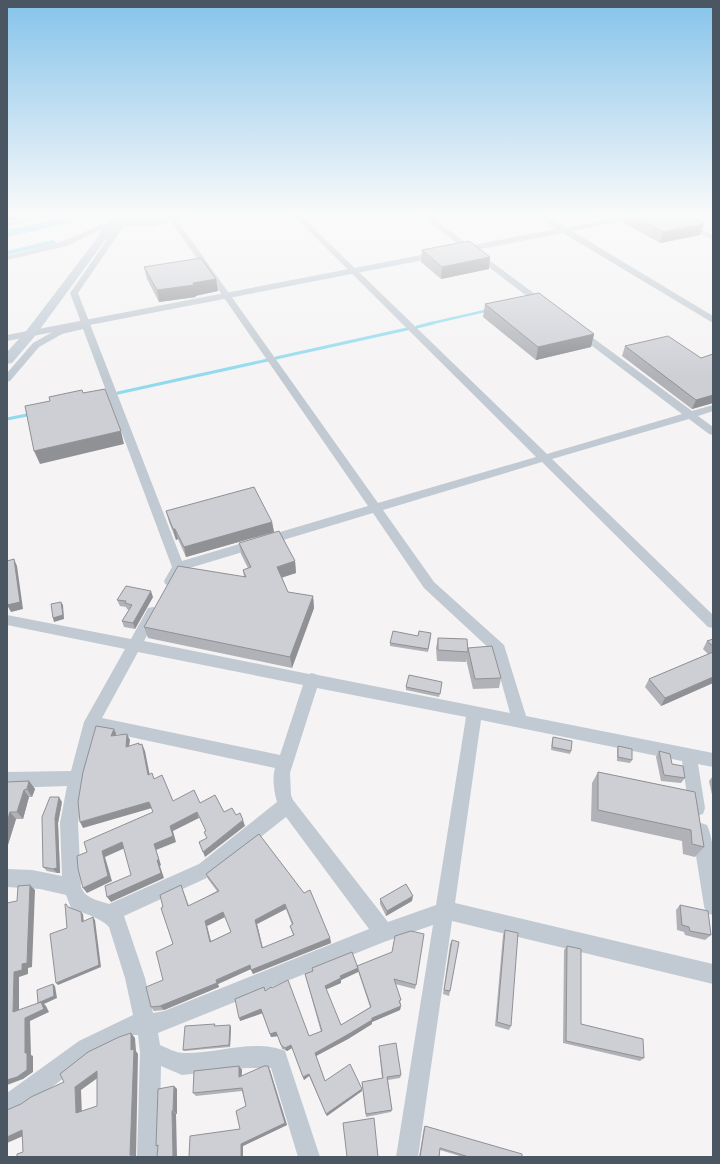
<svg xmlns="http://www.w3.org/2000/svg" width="720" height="1164" viewBox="0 0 720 1164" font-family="'Roboto Condensed',sans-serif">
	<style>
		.green { fill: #c3f1d5 }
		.water { fill: #90daee }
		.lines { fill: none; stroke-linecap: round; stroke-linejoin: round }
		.stream-far1 { stroke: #90daee; stroke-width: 2.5 }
		.stream { stroke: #90daee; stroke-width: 3 }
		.minor { fill: #c1cad2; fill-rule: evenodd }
		.tertiary { fill: #c1cad2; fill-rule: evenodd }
		.secondary { fill: #c1cbd6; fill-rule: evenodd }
		.secondary-bridge { stroke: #c1cbd6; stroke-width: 10 }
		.wall { fill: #b0b2b7; fill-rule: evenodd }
		.shaded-wall { fill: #909195 }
		.building { fill: #cdcfd5; stroke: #909195; fill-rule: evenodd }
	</style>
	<rect width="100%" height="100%" fill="#f5f3f3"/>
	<!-- green -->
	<path class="green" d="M126,214H185L149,223H120Z"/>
	<!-- water -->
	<path class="water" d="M80,214H108L7,237V230Z
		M53,240L58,243L7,255V251Z"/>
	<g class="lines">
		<!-- stream-far1 -->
		<path class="stream-far1" d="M428,324L489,310"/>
		<!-- stream -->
		<path class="stream" d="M417,327L433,323
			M276,358L407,329
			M118,393L268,360
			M7,419L32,414"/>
		<!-- minor -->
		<path class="minor" d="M49,214H62L7,227V223Z
			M182,214H193L177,220L378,503L536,457L292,214H299L547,454L682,414L575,333L574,331L575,329H581L692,411L713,405V411L698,416L713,427V435L709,434L689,419L552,459L713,615V628L708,627L542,462L383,510L434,582L504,645L526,716L713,753V767L698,764L705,808L703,814L697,816L691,814L689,808L682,761L481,720L455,903L713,964V984L452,921L418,1157H396L433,925L384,942L158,1033L160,1045C167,1048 176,1053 184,1053C214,1054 256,1038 285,1051L320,1157H298L271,1068H246L182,1075L161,1066L159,1157H137L140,1052L138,1035H133L93,1055L28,1106L7,1115V1093L79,1041L133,1015L125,978L109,927C100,917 84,914 71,908L66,895L40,889L7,887V869L32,870L62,876L60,823L67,786L7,788V772L71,771L84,722L125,649L7,625V615L131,639L148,608L153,607L158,608L160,612L144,641L309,674L312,673L318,675L510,713L493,652L424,588L373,513L183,570L175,584L170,586L165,584L164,581L172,567L83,329L62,334L39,347L10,381L7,382V373L33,343L56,330L82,325L70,293L116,227L102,229L67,246L7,260V256L61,242L100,225L122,222H153ZM171,221L368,506L182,561L78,293L124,226H153ZM138,652L303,685L280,755L102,718ZM317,688L466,717L436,905L388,922L293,800L291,795L290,773ZM98,730L275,768C272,778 274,792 277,802L199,864L109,904C97,900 86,899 81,887L78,823L85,778ZM286,817L369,929L164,1011L153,1013L145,978L124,916L211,876Z
			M419,214H427L547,303L548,305L547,307H541Z
			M664,214H672L713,235V240Z
			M701,823L707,825C718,850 713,888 713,915L706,913L704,906L692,831L695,825Z"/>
		<!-- tertiary -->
		<path class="tertiary" d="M533,214H543L566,228L635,214H653L649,216L572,231L713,316V323L563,233L7,341V335L556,229Z"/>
		<!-- secondary -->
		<path class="secondary" d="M104,232L109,235L35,336L12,363L7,364V352L27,330L101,233Z"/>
		<!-- secondary-bridge -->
		<path class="secondary-bridge" d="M104,235L119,214"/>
	</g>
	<!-- wall -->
	<path class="wall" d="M626,214H686L700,235L660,243L624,223Z
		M422,250L489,269L441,279L421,262Z
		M144,267L216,279L218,291L195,296L196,297L159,302L147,279Z
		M485,304L594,334L591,347L536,360L483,317Z
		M625,346L701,358L713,354V403L692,409L622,356Z
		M166,511L272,522L274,532L186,557L178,539L176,540L169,522Z
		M239,543L295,561L296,573L282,577L288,592L313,596L314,608L292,668L148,638L144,627L244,577L243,570L248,568L241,554Z
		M153,597L135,629L124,627L122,621L129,610L127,609L126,607L120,606L117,600Z
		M418,636L431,637L428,652L390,646V643Z
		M438,638L468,650V648L501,678L499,688L473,689L466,659V662L437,661L436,648Z
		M713,639V683L661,706L645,687L649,679L708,654L703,649L707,641Z
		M442,682L439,697L406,690V687Z
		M553,737L571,751L570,754L551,750L552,740Z
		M618,746L632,760L630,763L617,761V749Z
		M659,751L685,778L681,783L661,781L656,757Z
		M598,772L695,792L704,847L695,857L683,854L682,841L591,821L592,783Z
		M713,776V799L709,781Z
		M29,781L35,789L32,797H29L23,819H16L7,848V782Z
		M62,802L58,823L60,873H57L47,871L43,867Z
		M259,834L330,938L331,943L253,974L251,969L218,984L219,987L164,1010L154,1011L151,1007L163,980L173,944L163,907L181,885L183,890L189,906L217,891L208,879L206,874ZM286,909L292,925L290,926L293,935L263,948L257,924ZM225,917L231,932L211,941L207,926Z
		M380,899L412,901L386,916L380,904Z
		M680,905L711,935L705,940L685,935L684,932L677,930L676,910Z
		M505,930L511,1026L509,1030L495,1026L503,935Z
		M452,940L450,991L449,996L443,994L450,944Z
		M567,946L581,1024L644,1058L640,1061L563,1043L564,950Z
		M357,967L416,985L415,989L395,984L401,1004L400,1010L372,1022V1024L348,1039L316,1056L325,1081L362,1089V1091L327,1116L309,1076L304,1080L292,1048L287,1051L282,1049L278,1036L271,1037L262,1013L240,1021L265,990L272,988L309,1036L321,1032L305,974L313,971L312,968ZM358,971L370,1007L341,1025L326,989L341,983V980L358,972Z
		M216,1026L231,1027L230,1047L184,1051L183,1050Z
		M379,1046L401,1075L400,1078L388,1080L392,1110L391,1112L366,1117L362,1082L382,1078L379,1049Z
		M239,1066L242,1070V1076L270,1070L287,1125L243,1146V1157H189L240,1129L246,1106L242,1091L196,1096L193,1093Z
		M174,1086L177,1089V1114H176L158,1146H156Z
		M425,1126L522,1157H463L440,1150L439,1157H419L424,1127Z"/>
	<!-- shaded-wall -->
	<path class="shaded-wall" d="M12,214H41L7,221V215Z
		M704,224L700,235L660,243L663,232Z
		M490,257L489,269L441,279L442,267Z
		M216,279L218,291L195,296L196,297L159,302L157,290Z
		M594,334L591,347L536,360L538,347Z
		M713,395V403L692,409L696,400Z
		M121,431L124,444L40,464L34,451Z
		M272,522L274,532L186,557L184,547Z
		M173,529H175L178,539L176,540Z
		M14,559L17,566L23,609L11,612L7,605Z
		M295,561L296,573L278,579L277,567Z
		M151,591L153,597L135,629L133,623Z
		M313,596L314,608L292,668L290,657Z
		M61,602L63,605L64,619L54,622L53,618Z
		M713,677V683L661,706L665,698Z
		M114,729L117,736H111Z
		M127,734L130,740L128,753L126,747Z
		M142,744L145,751L151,781L148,775Z
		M29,781L35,789L32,797L27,789Z
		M24,790L29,797L23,819L17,812Z
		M59,797L62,802L58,823L60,873H57L53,869L55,818Z
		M149,802L152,808L83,828L80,822Z
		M10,812L16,819L7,848V822Z
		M197,812L199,818L173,831L176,842L156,850L161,865L160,866L164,878L111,902L107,897L157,860L154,844L170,826Z
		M243,820L245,826L205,857L203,852Z
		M122,842L125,848L105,857L112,881L87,893L83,888L102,851Z
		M30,885L35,890L32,967L28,968V974L19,977V1015L13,1012L14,972L22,964Z
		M413,896L412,901L386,916L387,911Z
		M285,904L286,909L257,924L264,953L255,920Z
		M81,912L83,914L84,924L82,922Z
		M223,912L225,917L207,926L212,946L210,942L205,921Z
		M93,917L95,920L101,967L58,985L56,983Z
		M330,938L331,943L253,974L251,970Z
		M250,965L251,969L218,984L219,987L164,1010L160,1006Z
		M358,968V972L341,980V983L325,990V986L340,976Z
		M53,984L55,986L57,998L44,1004L46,1006L49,1012L30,1021L31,1055L33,1056V1072L23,1079L7,1085V1080L25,1053V1018L38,1003Z
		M401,1006L400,1010L372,1022V1024L348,1039L316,1056L315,1053L372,1018Z
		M261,1009L263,1013L240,1021L239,1018Z
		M230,1025L231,1027L230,1047L229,1045Z
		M276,1032L278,1036L271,1037L270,1034Z
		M131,1033L135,1038L136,1051L138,1054L136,1157L130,1155L131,1050Z
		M291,1045L292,1048L287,1051L285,1048Z
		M239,1066L242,1070L241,1081L239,1077Z
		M268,1066L270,1070L287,1125L243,1146V1157H241V1144Z
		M97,1071L103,1074L81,1090L82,1116L76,1113L75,1087Z
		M309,1074V1076L304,1080L303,1077Z
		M174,1086L177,1089V1114L173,1111Z
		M362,1089V1091L327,1116L326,1114Z
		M172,1111L176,1114L177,1157H173Z
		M22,1130L30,1133L7,1143V1137Z"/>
	<!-- building -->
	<path class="building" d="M631,214H686L704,224L663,232Z
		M469,241L490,257L442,267L422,250Z
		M201,258L216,279L193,283L194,285L157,290L144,267Z
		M539,293L594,334L538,347L485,304Z
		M668,336L701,358L713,354V395L696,400L625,346Z
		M105,389L121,431L34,451L25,406L50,401L49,397L82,390L83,393Z
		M254,487L272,522L184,547L175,529H173L166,511Z
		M279,531L295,561L277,567L288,592L313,596L290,657L144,627L178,566L246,577L243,570L251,567L239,543Z
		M14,559L20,602L7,605V561Z
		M126,586L151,591L133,623L122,621L132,605L125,603L126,601L117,600Z
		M61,602L63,615L53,618L51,604Z
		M393,631L418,636L419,631L431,633L428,649L390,643Z
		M438,638L467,639L468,652L438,650Z
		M713,639V646L707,641Z
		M492,646L501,678L475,679L468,648Z
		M713,652V677L665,698L649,679Z
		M409,675L442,682L440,694L406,687Z
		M96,726L114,729L111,736L127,734L126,747L139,743V745L142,744L148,775L152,773L154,779L162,775L173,801L194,790L200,803L215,795L224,812L232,808L236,815L240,813L243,820L203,852L199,842L207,838L204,832L206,831L197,812L170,826L173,836L154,844L159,860H157L161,873L107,897L105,886L131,875L122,842L102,851L108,876L83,888L78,869L77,856L87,852L84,842L153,812L149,802L80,822L78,802L83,772Z
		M553,737L572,741L571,751L552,747Z
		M618,746L632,749V760L618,757Z
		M659,751L670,754L672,764L683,766L685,778L664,775Z
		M598,772L695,792L704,847L692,844L691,830L598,810Z
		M29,781L27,789L24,790L17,812H10L7,822V782Z
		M50,797H59L55,818L57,868L53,869L43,867L42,817Z
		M259,834L304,893L310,890L330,938L251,970L250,965L216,980L217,983L160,1006L151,1007L146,987L163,980L156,952L173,944L161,908L163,907L160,895L181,885L188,906L219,891L206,874ZM285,904L293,924L290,926L294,935L262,948L255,920ZM223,912L231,932L210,942L205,921Z
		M406,884L413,896L387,911L380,899Z
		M30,885L27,963L22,964V970L14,972L13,1012L41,1002L44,1009L25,1018V1053H27V1070L17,1077L7,1080V903L17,901L18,886Z
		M65,904H66L68,907L81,912L82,922L93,917L99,965L56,983L50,934L67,928Z
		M680,905L708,911L711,935L690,931L689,927L682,925Z
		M505,930L518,933L511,1026L497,1022Z
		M411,931L424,934L416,985L394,979L401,1000L399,1001L401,1006L372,1018V1020L347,1035L315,1053L325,1081L350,1064L362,1089L326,1114L309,1074L303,1077L291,1045L285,1048L281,1045L276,1032L270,1034L261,1009L239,1018L235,999L264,987L265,991L271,987L272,988L288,980L309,1036L322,1031L305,974L313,971L312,968L352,952L358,968L340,976L341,978L325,986L341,1025L371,1007L357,966L392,952L395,936Z
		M452,940L459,942L450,991L444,990Z
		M567,946L581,949V1024L643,1039L644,1058L566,1041Z
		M53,984L54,996L38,1003L37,990Z
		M215,1024L214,1026L230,1025L229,1045L183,1050L185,1026Z
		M131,1033V1050L134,1049L130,1155L134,1157H17V1154L23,1152L22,1130L7,1137V1110L21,1104L31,1097L64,1082L60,1074L88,1052L119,1037ZM97,1071V1106L76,1113L75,1087Z
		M396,1043L401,1075L387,1077L392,1110L366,1114L362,1082L383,1078L379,1046Z
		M239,1066V1077L264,1066H268L285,1123L241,1144V1157H189L190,1136L240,1129L236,1111L246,1106L242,1088L193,1093L194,1071Z
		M174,1086L173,1111H172L173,1157H157L158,1145L156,1146L158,1089Z
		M374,1118L378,1157H347L343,1123Z
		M425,1126L522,1154V1157H469L440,1148L439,1157H420Z"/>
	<!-- sky -->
	<linearGradient id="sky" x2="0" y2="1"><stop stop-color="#85c3ea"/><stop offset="0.57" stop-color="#fafafa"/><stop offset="1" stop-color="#fafafa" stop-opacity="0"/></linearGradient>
	<rect width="720" height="377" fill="url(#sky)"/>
	<!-- border -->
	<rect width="720" height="1164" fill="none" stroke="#4a5661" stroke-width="16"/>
</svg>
